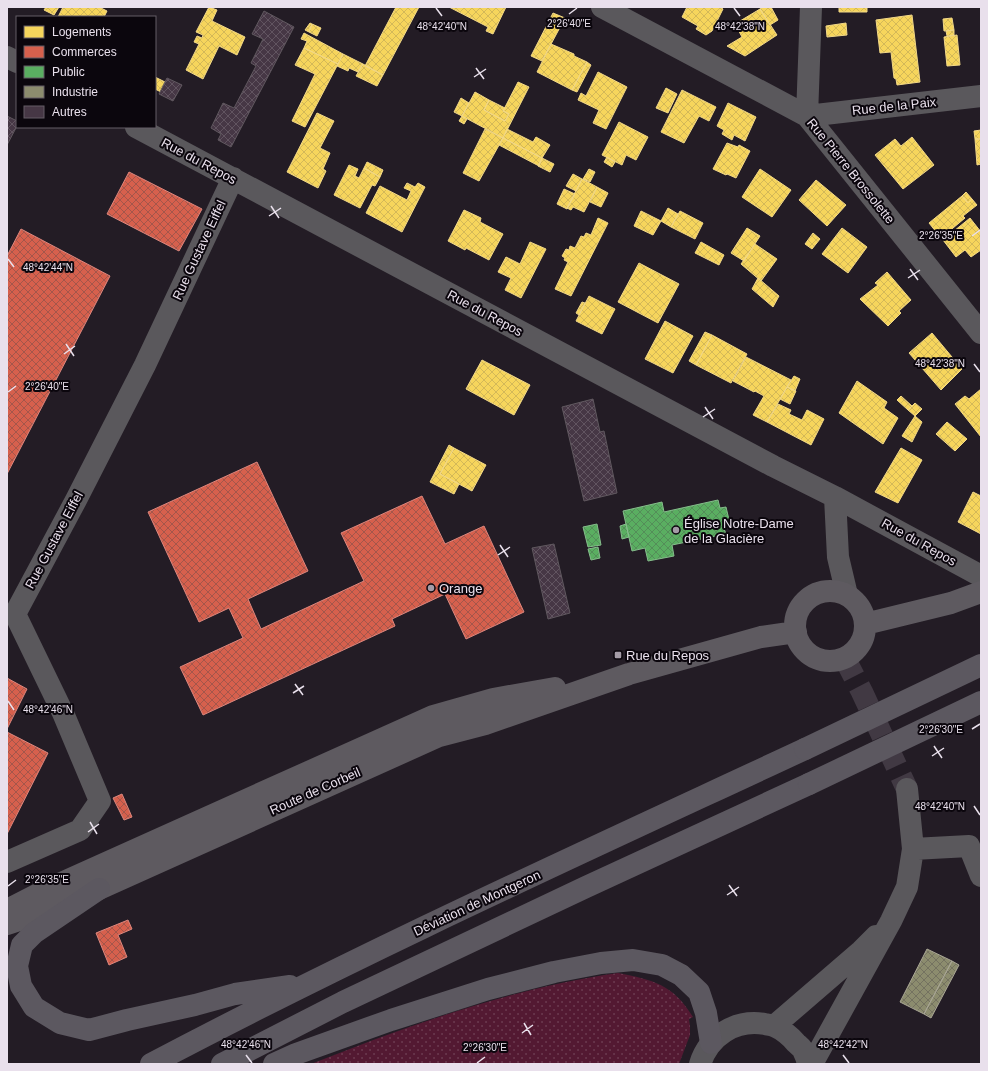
<svg xmlns="http://www.w3.org/2000/svg" width="988" height="1071" viewBox="0 0 988 1071" font-family="Helvetica,sans-serif">
	<style>
		.grass { fill: url(#grass-dots) }
		.homes { fill: url(#homes-cross-hatch); stroke: #f2d887 }
		.shops { fill: url(#shops-cross-hatch); stroke: #dc867d }
		.public { fill: url(#public-cross-hatch); stroke: #85bd8b }
		.industry { fill: url(#industry-cross-hatch); stroke: #a8a594 }
		.building { fill: url(#building-cross-hatch); stroke: #60585f }
		.lines { fill: none; stroke-linecap: round; stroke-linejoin: round }
		.minor-tunnel { stroke: #413943; stroke-width: 22; stroke-dasharray: 22 11; stroke-linecap: butt }
		.minor { stroke: #5a585c; stroke-width: 22 }
		.secondary { stroke: #5e5a60; stroke-width: 22 }
		.primary { stroke: #5c5860; stroke-width: 22 }
		.primary-bridge { stroke: #5c5860; stroke-width: 22 }
		.ticks { fill: none; stroke: #e9e0ec; stroke-width: 1.5 }
		.poi-dot { fill: #a49ba6; stroke: #0b060d; stroke-width: 1.5 }
		.labels { text-anchor: middle; dominant-baseline: central; stroke-width: 4; stroke-linejoin: round; paint-order: stroke }
		.street-label { font-size: 13px; fill: #e9e0ec; stroke: #0b060d }
		.poi-label { font-size: 13px; fill: #e9e0ec; stroke: #0b060d; text-anchor: start }
		.ticks-label { font-size: 10px; text-anchor: middle; fill: #e9e0ec; stroke: #0b060d; stroke-width: 4; stroke-linejoin: round; paint-order: stroke }
	</style>
	<defs>
		<pattern id="grass-dots" width="8" height="8" patternUnits="userSpaceOnUse"><rect width="8" height="8" fill="#531932"/><path d="M2 2h.1M6 6h.1" fill="none" stroke="#6c3a50" stroke-width="1.8" stroke-linecap="round"/></pattern>
		<pattern id="homes-cross-hatch" width="8" height="8" patternUnits="userSpaceOnUse"><rect width="8" height="8" fill="#f6d55c"/><path d="M0 0l8 8M0 8l8-8" fill="none" stroke="#d3b858"/></pattern>
		<pattern id="shops-cross-hatch" width="8" height="8" patternUnits="userSpaceOnUse"><rect width="8" height="8" fill="#d6604d"/><path d="M0 0l8 8M0 8l8-8" fill="none" stroke="#a4564b"/></pattern>
		<pattern id="public-cross-hatch" width="8" height="8" patternUnits="userSpaceOnUse"><rect width="8" height="8" fill="#5aae61"/><path d="M0 0l8 8M0 8l8-8" fill="none" stroke="#548e59"/></pattern>
		<pattern id="industry-cross-hatch" width="8" height="8" patternUnits="userSpaceOnUse"><rect width="8" height="8" fill="#8c8c6e"/><path d="M0 0l8 8M0 8l8-8" fill="none" stroke="#747260"/></pattern>
		<pattern id="building-cross-hatch" width="8" height="8" patternUnits="userSpaceOnUse"><rect width="8" height="8" fill="#463745"/><path d="M0 0l8 8M0 8l8-8" fill="none" stroke="#615460"/></pattern>
	</defs>
	<rect width="100%" height="100%" fill="#231c25"/>
	<!-- grass -->
	<path class="grass" d="M618,973C653,980 673,984 693,1017L689,1019L690,1026V1035L679,1064H311C410,1025 512,988 618,973Z"/>
	<!-- homes -->
	<path class="homes" d="M46,7H59L54,15L44,10Z
		M63,7H99L107,11L104,17H83L81,16L80,17H58Z
		M209,7L217,10L212,21L245,37L237,55L219,46L203,79L186,70L199,44L194,42L197,36L202,38L203,35L196,32Z
		M396,7H419L383,75L365,66Z
		M449,7H506L493,34L486,31L488,27Z
		M687,7H720L723,9L712,31L706,35L696,29L698,26L682,17Z
		M763,7H771L778,20L770,25L760,9Z
		M839,7H867V12H839Z
		M760,9L777,35L745,56L727,46L742,37L735,24Z
		M553,13L565,18L542,61L531,56Z
		M912,15L920,82L897,85L896,79L894,78L891,52L880,53L876,20Z
		M952,18L954,30L944,31L943,19Z
		M310,23L312,24L309,32L305,30Z
		M846,23L847,35L827,37L826,26Z
		M312,24L321,28L317,36L309,32Z
		M954,30V35L947,36L946,31Z
		M304,33L343,54L338,64L304,48L307,41L301,39Z
		M957,35L960,65L947,66L944,37Z
		M551,44L574,54V56L587,62L572,90L537,72Z
		M304,48L338,64L305,127L292,121L315,74L295,65Z
		M343,54L363,64L358,72L349,68L348,71L337,66Z
		M587,62L591,65L577,92L572,90Z
		M363,64L383,75L377,86L356,76Z
		M598,72L627,87L606,129L593,123L599,110L578,100L581,93L586,96Z
		M155,77L165,82L161,92L155,89Z
		M518,82L529,87L503,138L462,116L475,92L489,100L484,110L505,121L509,114L503,111Z
		M666,88L677,94L668,113L656,108Z
		M682,90L716,107L709,121L699,116L684,143L661,132Z
		M461,98L469,103L462,116L454,112Z
		M489,100L505,108L503,111L509,114L505,121L484,110Z
		M728,103L756,117L745,141L734,135L732,140L722,134L724,130L717,126Z
		M317,113L334,121L320,148L330,153L323,169L326,171L318,188L287,172Z
		M462,116L467,119L464,124L459,121Z
		M619,122L648,137L636,160L626,155L622,165L602,155Z
		M485,129L503,138L479,181L463,173Z
		M507,129L533,142L536,137L550,145L542,158L503,138Z
		M981,130V139H975L974,131Z
		M912,137L934,165L903,189L875,155L895,139L901,146Z
		M503,138L542,158L539,166L499,145Z
		M975,139H981V164L977,165Z
		M727,143L738,147L739,145L750,151L736,178L727,174L726,175L713,169Z
		M607,157L615,162L612,167L604,162Z
		M542,158L554,164L550,172L538,166Z
		M367,162L383,170L380,177L364,168Z
		M349,165L358,169L355,176L359,178L364,168L380,177L375,186L372,185L360,208L334,195Z
		M589,169L595,172L590,182L583,179Z
		M760,169L791,190L772,217L742,197Z
		M573,174L582,179L576,191L566,186Z
		M582,179L597,187L584,212L573,207L571,210L567,208Z
		M816,180L846,205L827,226L799,200Z
		M407,183L415,187L418,183L425,187L402,232L366,213L380,186L407,200L411,191L404,188Z
		M597,187L608,193L601,207L590,202Z
		M564,189L575,194L567,209L557,204Z
		M966,192L972,199L968,203L962,196Z
		M962,196L968,203L972,199L977,205L963,216L965,218L941,238L929,223Z
		M668,208L678,214L671,227L661,221Z
		M464,210L481,218L480,222L503,234L489,260L466,248L465,250L448,241Z
		M641,211L661,221L653,235L634,226Z
		M680,211L703,223L695,239L671,227Z
		M598,218L608,223L571,296L555,289L568,262L564,260L565,258L562,256L566,249L569,250L570,246L575,248L581,236L584,237L586,233L591,235Z
		M970,218L981,232V250L971,257L965,250L956,257L943,240Z
		M747,228L760,236L744,261L731,253Z
		M842,228L867,247L848,273L822,254Z
		M813,233L820,239L812,249L805,244Z
		M530,242L546,249L521,298L505,290L511,278L498,272L506,257L520,264Z
		M701,242L724,255L719,265L695,253Z
		M755,244L777,259L761,281L741,264Z
		M639,263L679,284L658,323L618,302Z
		M887,272L911,300L899,311L901,313L888,326L860,299L878,285L875,283Z
		M758,278L779,296L773,307L752,289Z
		M589,296L615,309L602,334L576,321Z
		M582,302L585,303L579,315L576,313Z
		M665,321L693,336L673,373L645,359Z
		M705,332L712,335L696,365L689,361Z
		M932,333L962,369L941,390L909,353Z
		M712,335L747,354L731,383L696,365Z
		M746,357L791,380L767,422L753,415L764,396L755,391L754,392L733,381Z
		M482,360L530,385L514,415L466,389Z
		M794,376L800,379L795,391L787,387Z
		M857,381L887,402L884,408L898,418L883,444L839,413Z
		M787,387L796,391L790,404L780,399Z
		M981,389V437L955,404L965,396L969,399Z
		M901,396L912,406L908,410L897,400Z
		M915,403L922,409L915,416L908,410Z
		M778,404L791,410L789,414L802,420L807,410L824,419L811,445L767,422Z
		M915,416L922,422L912,442L902,436Z
		M947,422L967,439L955,451L936,434Z
		M449,445L454,448L440,474L459,484L454,494L430,482Z
		M454,448L486,465L472,491L440,474Z
		M901,448L922,460L898,503L875,492Z
		M973,492L981,496V534L958,522Z"/>
	<!-- shops -->
	<path class="shops" d="M129,172L202,209L179,251L107,214Z
		M21,229L110,276L7,474V256Z
		M257,462L308,571L248,599L261,629L364,581L341,533L422,496L445,544L484,526L524,612L466,639L445,594L392,619L395,626L203,715L180,667L243,638L229,608L199,622L148,512Z
		M7,678L27,689L7,729Z
		M7,732L48,753L7,834Z
		M122,794L132,817L124,820L113,798Z
		M128,920L132,929L118,935L127,957L109,965L96,933Z"/>
	<!-- public -->
	<path class="public" d="M718,500L720,508L726,507L730,524L723,526L726,534L672,545L674,556L648,561L645,548L632,551L623,511L662,502L664,512Z
		M597,524L601,545L588,547L583,527Z
		M626,524L629,537L622,539L620,526Z
		M598,547L600,558L591,560L588,549Z"/>
	<!-- industry -->
	<path class="industry" d="M927,949L952,961L924,1014L900,1002Z
		M952,961L959,965L931,1018L924,1014Z"/>
	<!-- building -->
	<path class="building" d="M264,11L294,27L231,147L218,140L221,134L211,128L223,103L234,108L256,66L251,63L263,39L252,34Z
		M167,78L182,85L173,101L159,94Z
		M7,116L17,121V126L7,145Z
		M593,399L600,432L604,431L617,493L584,501L562,407Z
		M554,544L570,613L548,619L532,548Z"/>
	<g class="lines">
		<!-- minor-tunnel -->
		<path class="minor-tunnel" d="M844,657L862,692L907,789"/>
		<!-- minor -->
		<path class="minor" d="M602,7L807,116L981,333
			M811,7L807,116L981,96
			M7,57L17,62
			M136,127L773,466L835,497L981,576
			M835,497L838,557L847,595
			M913,849L969,846L981,876
			M7,862L80,830L100,801L63,713L15,614L76,500L145,365L233,178
			M774,1026L861,951L876,936
			M700,1064C709,1036 735,1019 765,1024C768,1025 772,1025 774,1026C783,1030 790,1036 796,1043C798,1045 801,1047 803,1050C805,1054 807,1059 808,1064
			M812,1064L891,921L907,887L913,849L907,789"/>
		<!-- secondary -->
		<path class="secondary" d="M795 626a35 35 0 1 1 70 0a35 35 0 1 1-70 0Z
			M865,624L951,603L981,592
			M7,910L48,889L433,716L493,699L555,688
			M7,924L43,912L99,889L439,736L485,724L629,674L761,637L796,632"/>
		<!-- primary -->
		<path class="primary" d="M99,889L34,933L22,945L17,966L21,986L34,1007L60,1023L89,1030L127,1020L195,1005L235,994L290,986
			M151,1064C365,951 586,851 805,749
			M222,1064L343,1002L586,887L809,784
			M274,1064L296,1054L391,1020L488,989L554,972L601,963L633,960L662,965L681,975L699,992L706,1013L711,1043"/>
		<!-- primary-bridge -->
		<path class="primary-bridge" d="M805,749L981,665
			M809,784L981,702"/>
	</g>
	<!-- ticks -->
	<path class="ticks" d="M436,8L442,16M734,8L740,16M569,14L577,8M476,68L484,79M474,77L486,69M271,206L279,218M269,216L281,208M972,236L980,230M8,259L14,267M910,269L918,280M908,278L920,270M66,344L74,356M64,354L75,346M974,364L980,372M8,392L16,386M705,407L713,419M703,417L715,409M500,545L508,557M498,555L510,547M295,684L303,695M293,693L304,686M8,701L14,710M972,729L980,724M934,746L942,758M932,756L944,748M974,806L980,815M90,822L97,834M88,832L99,824M729,885L737,896M8,886L16,880M727,895L739,887M524,1023L531,1035M522,1033L533,1025M246,1055L252,1063M843,1055L849,1063M477,1063L485,1057"/>
	<!-- markers -->
	<g class="poi-dot">
		<circle cx="676" cy="530" r="4"/>
		<circle cx="431" cy="588" r="4"/>
		<rect x="614" y="651" width="8" height="8" rx="2"/>
	</g>
	<g class="labels">
		<!-- street labels -->
		<g class="street-label">
			<text transform="translate(894 106) rotate(-6)">Rue de la Paix</text>
			<text transform="translate(199 161) rotate(28)">Rue du Repos</text>
			<text transform="translate(851 171) rotate(51)">Rue Pierre Brossolette</text>
			<text transform="translate(199 250) rotate(-65)">Rue Gustave Eiffel</text>
			<text transform="translate(485 313) rotate(28)">Rue du Repos</text>
			<text transform="translate(54 540) rotate(-62)">Rue Gustave Eiffel</text>
			<text transform="translate(919 542) rotate(29)">Rue du Repos</text>
			<text transform="translate(315 791) rotate(-24)">Route de Corbeil</text>
			<text transform="translate(477 903) rotate(-25)">Déviation de Montgeron</text>
		</g>
		<!-- poi labels -->
		<g class="poi-label">
			<text x="684" y="523">Église Notre-Dame<tspan x="684" dy="15">de la Glacière</tspan></text>
			<text x="439" y="588">Orange</text>
			<text x="626" y="655">Rue du Repos</text>
		</g>
	</g>
	<g class="ticks-label">
		<text x="569" y="27">2°26'40"E</text>
		<text x="442" y="30">48°42'40"N</text>
		<text x="740" y="30">48°42'38"N</text>
		<text x="941" y="239">2°26'35"E</text>
		<text x="48" y="271">48°42'44"N</text>
		<text x="940" y="367">48°42'38"N</text>
		<text x="47" y="390">2°26'40"E</text>
		<text x="48" y="713">48°42'46"N</text>
		<text x="941" y="733">2°26'30"E</text>
		<text x="940" y="810">48°42'40"N</text>
		<text x="47" y="883">2°26'35"E</text>
		<text x="246" y="1048">48°42'46"N</text>
		<text x="843" y="1048">48°42'42"N</text>
		<text x="485" y="1051">2°26'30"E</text>
	</g>
	<!-- border -->
	<rect width="988" height="1071" fill="none" stroke="#e9e0ec" stroke-width="16"/>
	<!-- legend -->
	<rect x="16" y="16" width="140" height="112" fill="#0b060d" stroke="#645d66"/>
	<rect x="24" y="26" width="20" height="12" fill="#f6d55c" stroke="#645d66"/>
	<text x="52" y="36" font-size="12" fill="#e9e0ec">Logements</text>
	<rect x="24" y="46" width="20" height="12" fill="#d6604d" stroke="#645d66"/>
	<text x="52" y="56" font-size="12" fill="#e9e0ec">Commerces</text>
	<rect x="24" y="66" width="20" height="12" fill="#5aae61" stroke="#645d66"/>
	<text x="52" y="76" font-size="12" fill="#e9e0ec">Public</text>
	<rect x="24" y="86" width="20" height="12" fill="#8c8c6e" stroke="#645d66"/>
	<text x="52" y="96" font-size="12" fill="#e9e0ec">Industrie</text>
	<rect x="24" y="106" width="20" height="12" fill="#463745" stroke="#645d66"/>
	<text x="52" y="116" font-size="12" fill="#e9e0ec">Autres</text>
</svg>
